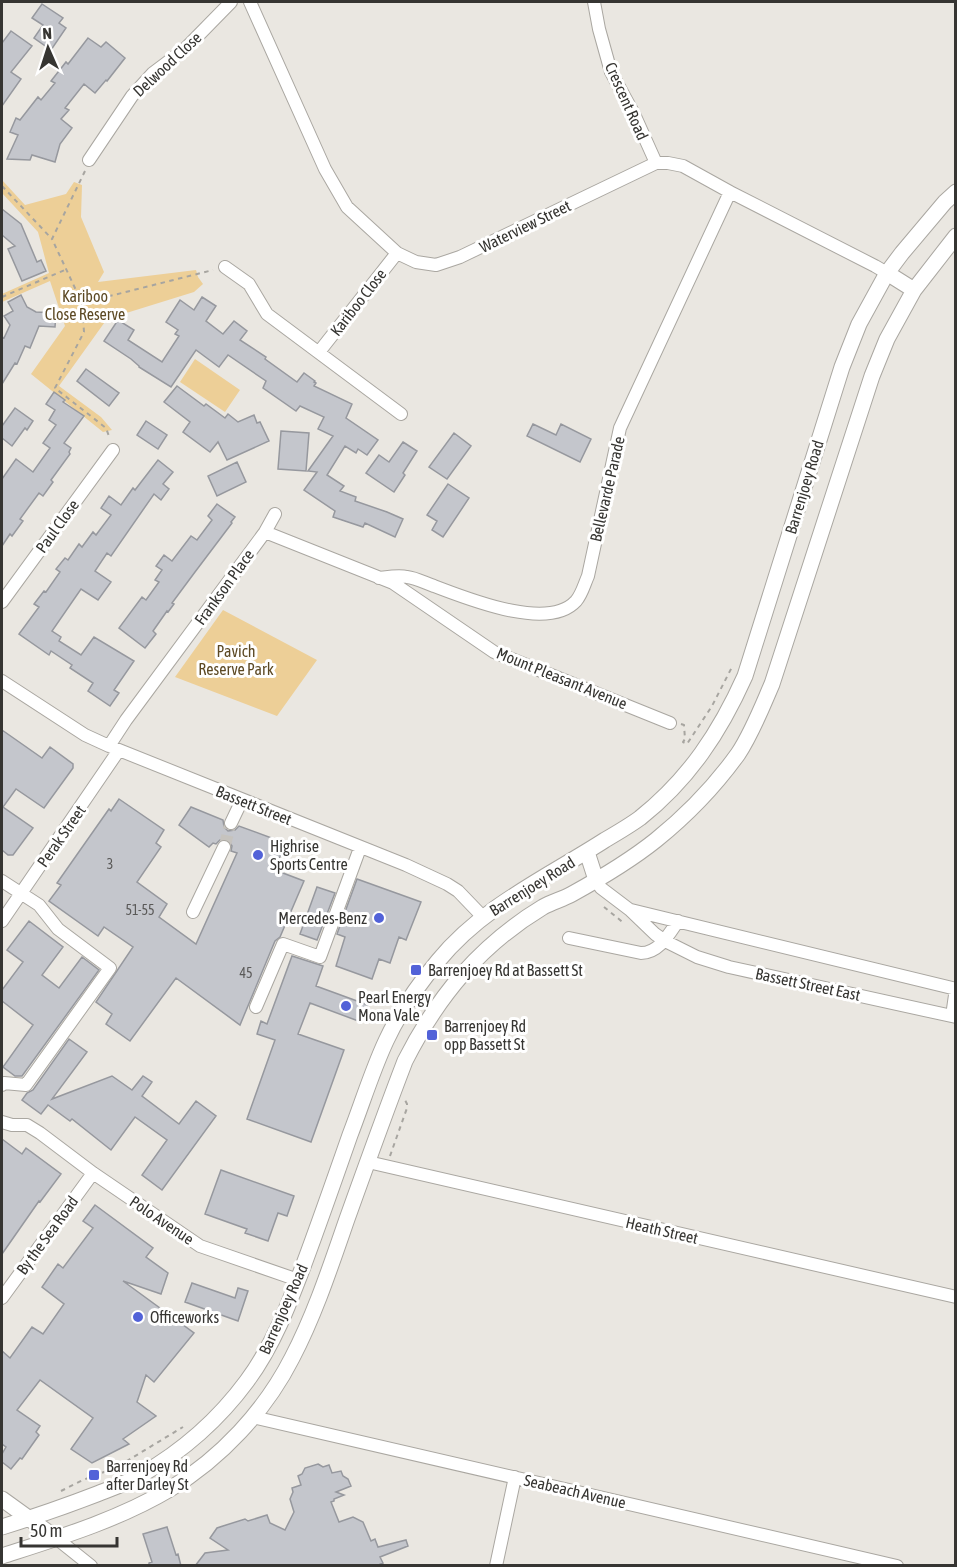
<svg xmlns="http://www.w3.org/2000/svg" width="957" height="1567" viewBox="0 0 957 1567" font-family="'Asap Condensed',sans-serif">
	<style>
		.green { fill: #edcf97 }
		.building { fill: #c4c6cc; stroke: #96989e; stroke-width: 1.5 }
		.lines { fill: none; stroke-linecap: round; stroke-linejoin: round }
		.minor-tunnel { stroke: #c6c3be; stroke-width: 12; stroke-dasharray: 12 6; stroke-linecap: butt }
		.minor-casing { stroke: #aaa7a1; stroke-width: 14 }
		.major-casing { stroke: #aaa7a1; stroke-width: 17 }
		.path { stroke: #a7a5a0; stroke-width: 2; stroke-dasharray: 4.5 4.5; stroke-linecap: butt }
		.minor { stroke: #fff; stroke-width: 12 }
		.major { stroke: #fff; stroke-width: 15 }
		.poi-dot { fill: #5262d8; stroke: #fff; stroke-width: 2 }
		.labels { text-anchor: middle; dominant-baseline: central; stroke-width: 6; stroke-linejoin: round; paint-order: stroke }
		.number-label { font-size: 14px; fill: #5a5958 }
		.street-label { font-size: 16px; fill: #363532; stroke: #fff }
		.park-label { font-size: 16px; fill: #5c4924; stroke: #fff }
		.poi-label { font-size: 16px; fill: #363532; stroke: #fff; text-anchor: start }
	</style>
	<rect width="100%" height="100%" fill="#eae7e1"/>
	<!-- green -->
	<path class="green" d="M2,180L25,205L66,194L74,182L82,185L81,217L104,272L98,282L196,270L198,277L203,284L194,292L107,319L59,386L101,417L112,430L103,432L31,374L65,326L50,281L2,302V294L49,273L38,232L2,193Z
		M195,359L240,390L225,412L180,382Z
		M223,610L317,660L277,716L175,677Z"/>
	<!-- building -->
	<path class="building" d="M42,4L63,18L59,23L66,28L51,50L34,38L43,25L32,18Z
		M11,31L32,46L11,72L21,79L2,106V43Z
		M88,38L101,47L106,42L125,58L107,81L106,80L95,93L84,84L65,108L69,110L61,119L72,128L60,144L55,162L32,155L30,160L7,159L18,135L10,132L16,118L20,120L38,97L41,100L55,83L51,81L66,62L68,64Z
		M2,209L21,224L37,262L41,260L46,271L22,281L8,249L15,246L2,235Z
		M21,295L27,307L36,312L56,313L55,327L39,326L30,348L25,346L17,364L15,363L2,384V337L4,338L10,325L4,316L13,311L8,302Z
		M202,297L216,306L206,321L223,334L234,321L247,331L240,340L266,357L265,359L297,382L304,373L315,381L314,382L316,383L314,386L352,404L346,418L378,440L367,455L358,449L356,453L345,446L327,475L344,486L340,491L356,497L355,501L387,512L403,519L395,537L365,523L363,527L333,517L335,511L304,490L317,472L308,471L333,436L318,429L324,417L300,406L296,411L263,388L266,381L228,355L219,367L196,350L171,387L139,367V366L131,359L104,341L118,320L134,330L128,340L162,362L179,336L175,334L178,330L166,322L180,300L194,310Z
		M86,369L119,393L109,406L77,381Z
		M177,386L204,406L206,404L225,418L228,414L238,422L254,415L257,423L260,422L269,441L227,460L218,442L210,452L183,432L190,422L164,402Z
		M54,392L65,400L63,402L84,416L64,443L71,448L69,452L70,454L51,480L53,482L43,496L39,493L20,519L23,521L12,536L10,534L2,546V479L16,459L33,472L50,448L43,443L56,425L49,420L55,410L46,404Z
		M15,408L33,421L27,430L25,428L12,446L2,438V426Z
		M146,421L167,435L158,449L137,435Z
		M533,424L556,435L561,424L591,439L580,462L527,436Z
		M281,431L309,433L306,471L278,469Z
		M454,433L471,446L447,479L429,467Z
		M403,442L417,451L403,473L405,475L394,492L366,473L379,455L389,462Z
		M158,460L173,472L163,484L169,489L161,500L154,494L111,556L107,553L95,571L111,582L98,600L81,589L52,631L61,637L59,641L81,655L94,637L134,661L114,690L119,693L110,706L88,691L93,683L70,668L72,665L51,651L49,655L19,634L39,607L34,604L44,591L46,592L60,572L56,569L65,558L68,560L79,544L82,547L93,532L96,535L111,515L101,508L109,496L121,505L133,488L135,490Z
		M237,462L246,482L217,496L208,476Z
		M448,484L469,498L443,537L432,530L437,521L427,515Z
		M217,504L235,517L231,522L232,523L195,572L172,603L174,604L168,612L167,611L153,631L156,634L145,648L119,628L142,597L146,600L159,582L155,580L162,570L156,566L164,555L172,561L191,536L197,540L212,520L208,516Z
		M2,730L42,758L50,747L73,764V768L44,808L16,789L3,807L33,828L13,855H8L2,850Z
		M119,799L164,830L156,843L161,847L137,882L167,904L159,917L196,944L237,853L231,851L232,846L228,840L224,839L220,840L216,844L213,843L209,847L179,825L191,807L223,820L224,827L228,831L235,830L239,826L285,843L275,870L304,881L280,937L275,941L240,1025L176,978L130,1041L106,1024L112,1014L96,1002L133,947L104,927L98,936L49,901L61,885L57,883L109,809L111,811Z
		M357,879L421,902L406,940L399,937L390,963L379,959L372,979L336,966L345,937L337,934Z
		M317,887L335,893L317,940L300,934Z
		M29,921L63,947L42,975L59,988L82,957L99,970L22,1076H15L3,1067L33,1025L2,1001V990L23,962L7,950Z
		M292,956L323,966L316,986L368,1005L361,1022L310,1003L298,1034L344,1050L311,1142L247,1119L275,1040L257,1034L261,1021L267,1024Z
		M69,1039L87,1052L52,1099L112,1076L132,1090L143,1076L152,1082L142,1096L179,1124L196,1101L216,1116L162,1190L142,1175L167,1140L135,1117L111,1150L72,1119L70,1121L48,1105L41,1114L22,1100L27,1093L33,1090Z
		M2,1139L22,1154L26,1148L61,1174L40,1202L39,1201L2,1254Z
		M221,1170L294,1196L287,1216L278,1213L268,1241L245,1233L247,1229L205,1214Z
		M95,1205L153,1248L146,1257L168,1273L161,1294L123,1281L194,1333L154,1382L146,1375L137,1402L156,1416L123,1439L129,1444L92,1463L71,1449L93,1418L40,1380L17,1410L40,1426L36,1432L39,1435L22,1459L20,1458L11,1469L2,1462V1454L6,1447L2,1444V1351L10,1358L32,1327L43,1334L64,1304L42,1287L58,1264L63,1268L93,1228L83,1221Z
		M192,1283L235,1298L238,1288L248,1291L238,1321L185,1302Z
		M318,1464L323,1467L329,1465L332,1473L341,1471L343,1476L348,1479L351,1486L336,1492L344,1495L334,1499V1501L331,1502L339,1522L353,1517L363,1522L371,1541L375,1539L378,1547L406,1540L408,1546L380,1557L383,1563L376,1566H195L205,1553L228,1550L210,1538L217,1528L223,1526L245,1519L248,1521L267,1515L270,1523L285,1530L294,1512L290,1499L293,1492L292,1488L301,1485L298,1476L302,1474L305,1468Z
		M167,1527L176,1555L178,1554L181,1566H149V1563L152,1562L143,1534Z"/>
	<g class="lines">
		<!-- minor-tunnel -->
		<path class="minor-tunnel" d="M224,847C228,838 227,831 231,823"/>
		<defs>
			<path id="minor" d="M250,2L325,169L347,207L397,253L416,262L436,265L460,257L656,163H668L683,166L730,192L875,266L887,273
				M594,2L599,29L611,72L634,114L656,163
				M89,160L132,96L153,73L185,49L231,2
				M225,267L249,284L267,314L401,414
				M319,352L397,253
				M265,532L393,583L494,652L670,723
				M379,578C388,577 399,575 407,577C416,578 425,583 434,586C466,598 548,632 576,601C582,594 584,585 588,576L620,428L730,192
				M2,602L113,450
				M2,681L85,735L109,746L406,865L447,884L458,891L483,917
				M109,746L126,720L265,532L275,514
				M231,823L242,800
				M596,880L601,888L630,910L655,934L665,941L697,957L729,967L956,1017
				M2,881L39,905L58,929L110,968L26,1085L4,1083L2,1085
				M631,910L956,989
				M193,912L224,847
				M2,921L119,750
				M569,938L641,953C659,953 669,934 678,921
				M256,1007L283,944L320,957L360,848
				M952,1016L956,988
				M2,1122L12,1125H27L40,1133L93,1173L200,1246L298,1280
				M368,1162L956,1297
				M2,1298L93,1173
				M253,1417L897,1566
				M56,1538L91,1566
				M496,1566L515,1477"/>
			<path id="major" d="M887,273L914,290
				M587,852L596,880
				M2,1499L56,1538
				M2,1527C34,1517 66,1506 97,1494C112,1488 127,1483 141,1475C181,1452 219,1419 247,1381C273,1346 289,1304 304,1264C320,1221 335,1178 350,1135C362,1104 372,1071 386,1041C399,1013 418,985 438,961C483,906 546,878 605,840C617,833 629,826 640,818C689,779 720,732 745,676L842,367L859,324L887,273L902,253L945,202L956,192
				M2,1556C58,1538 118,1520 170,1489C221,1458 265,1411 292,1358C315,1314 331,1265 347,1219C366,1166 385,1113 405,1061C438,996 480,945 543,907C552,902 563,899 572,894C601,878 631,860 656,840C687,815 715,786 738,754C752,733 762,707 772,684L872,376L887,339L914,290L956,236"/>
		</defs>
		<!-- minor casing -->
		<use href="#minor" class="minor-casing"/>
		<!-- major casing -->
		<use href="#major" class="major-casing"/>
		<!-- path -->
		<path class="path" d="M85,171L52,239L82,303L84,332L55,388L106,428L110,439
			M2,186L52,239
			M2,297L67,269
			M82,303L213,270
			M681,724L684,725L685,739L683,742L687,744L712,706L732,667
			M604,907L625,924
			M390,1156L407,1108V1104L405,1100
			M61,1491L83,1480L117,1467L183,1427"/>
		<!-- minor -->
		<use href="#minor" class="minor"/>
		<!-- major -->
		<use href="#major" class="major"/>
	</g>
	<!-- markers -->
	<g class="poi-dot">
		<circle cx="258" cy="855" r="6"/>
		<circle cx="379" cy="918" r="6"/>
		<rect x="410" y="964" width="12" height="12" rx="3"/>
		<circle cx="346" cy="1006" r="6"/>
		<rect x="426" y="1029" width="12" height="12" rx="3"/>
		<circle cx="138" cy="1317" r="6"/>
		<rect x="88" y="1469" width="12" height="12" rx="3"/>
	</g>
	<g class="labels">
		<!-- number labels -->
		<g class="number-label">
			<text x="110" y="864">3</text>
			<text x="140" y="910">51-55</text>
			<text x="246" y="973">45</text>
		</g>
		<!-- street labels -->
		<g class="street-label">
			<text transform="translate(167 64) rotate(-43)">Delwood Close</text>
			<text transform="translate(627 101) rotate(66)">Crescent Road</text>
			<text transform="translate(525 226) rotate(-26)">Waterview Street</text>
			<text transform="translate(358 302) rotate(-52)">Kariboo Close</text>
			<text transform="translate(804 487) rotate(-73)">Barrenjoey Road</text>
			<text transform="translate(607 489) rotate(-77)">Bellevarde Parade</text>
			<text transform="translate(57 526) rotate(-54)">Paul Close</text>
			<text transform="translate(224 587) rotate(-54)">Frankson Place</text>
			<text transform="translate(562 678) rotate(22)">Mount Pleasant Avenue</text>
			<text transform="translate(254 805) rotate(22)">Bassett Street</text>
			<text transform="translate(61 836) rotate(-55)">Perak Street</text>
			<text transform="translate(532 886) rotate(-32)">Barrenjoey Road</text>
			<text transform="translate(808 984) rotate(12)">Bassett Street East</text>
			<text transform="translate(162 1220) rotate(34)">Polo Avenue</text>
			<text transform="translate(662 1230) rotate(13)">Heath Street</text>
			<text transform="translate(47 1235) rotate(-54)">By the Sea Road</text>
			<text transform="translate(283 1309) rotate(-66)">Barrenjoey Road</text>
			<text transform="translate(575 1491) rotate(13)">Seabeach Avenue</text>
		</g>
		<!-- park labels -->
		<g class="park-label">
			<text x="85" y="296">Kariboo<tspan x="85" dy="18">Close Reserve</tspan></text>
			<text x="236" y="651">Pavich<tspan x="236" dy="18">Reserve Park</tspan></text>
		</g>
		<!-- poi labels -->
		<g class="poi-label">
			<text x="270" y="846">Highrise<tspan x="270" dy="18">Sports Centre</tspan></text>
			<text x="367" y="918" text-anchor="end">Mercedes-Benz</text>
			<text x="428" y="970">Barrenjoey Rd at Bassett St</text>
			<text x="358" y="997">Pearl Energy<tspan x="358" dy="18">Mona Vale</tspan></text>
			<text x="444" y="1026">Barrenjoey Rd<tspan x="444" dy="18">opp Bassett St</tspan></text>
			<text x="150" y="1317">Officeworks</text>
			<text x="106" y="1466">Barrenjoey Rd<tspan x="106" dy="18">after Darley St</tspan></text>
		</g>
	</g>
	<!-- border -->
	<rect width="957" height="1567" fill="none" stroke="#363532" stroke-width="6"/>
	<!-- north arrow -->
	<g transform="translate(48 48) rotate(357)" stroke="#ffffff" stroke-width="4.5" paint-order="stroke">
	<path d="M0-4.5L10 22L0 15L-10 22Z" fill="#363532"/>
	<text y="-9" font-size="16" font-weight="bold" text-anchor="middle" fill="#363532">N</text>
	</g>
	<!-- scale -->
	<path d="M21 1537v9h96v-9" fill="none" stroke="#363532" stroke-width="3"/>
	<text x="30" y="1537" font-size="18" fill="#363532" stroke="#ffffff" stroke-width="4.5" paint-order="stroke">50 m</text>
</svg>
